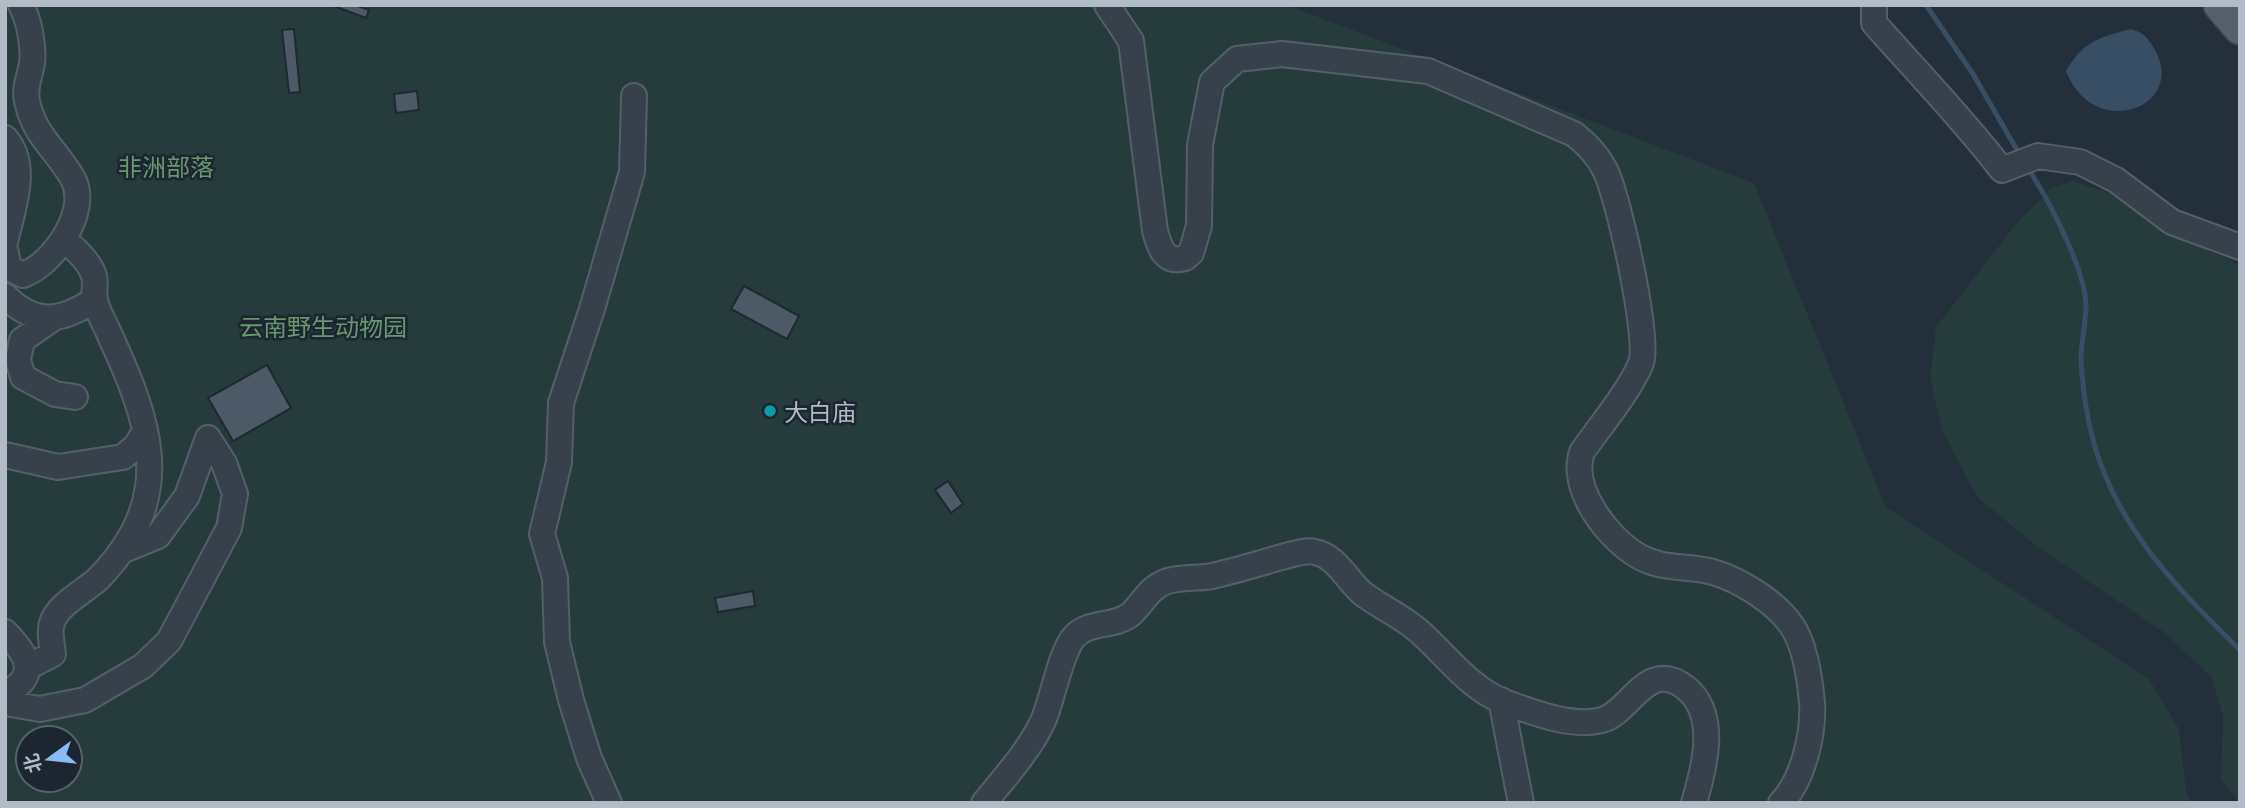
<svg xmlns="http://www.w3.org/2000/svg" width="2245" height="808" viewBox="0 0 2245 808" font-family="Manrope,'Noto Sans SC',sans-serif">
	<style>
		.green { fill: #253b3c; fill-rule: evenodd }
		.water { fill: #384e64 }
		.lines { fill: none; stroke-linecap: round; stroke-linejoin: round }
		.stream { stroke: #384e64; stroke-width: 5 }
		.building { fill: #4c5a67; stroke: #1e2832; stroke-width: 2 }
		.minor-casing { stroke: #555f69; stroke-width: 28 }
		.major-casing { stroke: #404a54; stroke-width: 35 }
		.minor { stroke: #36414b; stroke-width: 24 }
		.major { stroke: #54606b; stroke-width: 32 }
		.culture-dot { fill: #0f9aa8; stroke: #1c2630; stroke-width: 2.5 }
		.labels { text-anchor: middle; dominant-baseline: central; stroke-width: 5; stroke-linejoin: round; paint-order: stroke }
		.park-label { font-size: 24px; fill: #699770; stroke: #1c2630 }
		.poi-label { font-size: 24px; fill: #b2bcc7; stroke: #1c2630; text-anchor: start }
	</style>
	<rect width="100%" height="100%" fill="#232f3b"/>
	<!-- green -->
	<path class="green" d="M5,5H1287L1754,183L1886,507L2149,679L2179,729L2186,791L2192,803H5ZM28,738H70V780H28Z
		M2073,181L2110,193L2153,224L2240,265V803L2221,779L2223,717L2212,678L2165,633L2039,548L1978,498L1942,431L1930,377L1936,327L2019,220L2053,187Z"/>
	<!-- water -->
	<path class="water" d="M2131,29C2144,33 2148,38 2155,50C2187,108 2093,142 2066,71C2082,42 2100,37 2131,29Z"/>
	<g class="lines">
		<!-- stream -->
		<path class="stream" d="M1926,5L1973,74L2017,150
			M2031,173C2050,202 2086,272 2086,306C2086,323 2081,341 2081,359C2082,379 2085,403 2089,423C2109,520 2172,583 2240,650"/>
	</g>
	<!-- building -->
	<path class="building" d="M331,5H355L369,10L366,18Z
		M294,29L300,92L289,93L282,30Z
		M417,91L419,110L396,113L394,94Z
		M744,286L799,316L787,339L731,309Z
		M267,365L291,408L233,441L208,398Z
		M948,481L963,504L951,513L935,490Z
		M753,591L755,606L718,612L715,598Z"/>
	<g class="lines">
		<defs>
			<path id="minor" d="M1107,5L1131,41L1155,231C1160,248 1164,264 1185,258L1191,253L1199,226L1200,145L1212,82L1237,59L1282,54L1428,71L1574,134C1587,144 1598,156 1605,170C1618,194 1650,340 1641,363C1629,392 1600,426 1582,452C1569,489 1609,540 1640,557C1664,570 1688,565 1713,572C1740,580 1776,602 1792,626C1805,645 1810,680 1812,703C1814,734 1803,780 1781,803
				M1874,5V23C1917,72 1962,118 2002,170L2038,156L2080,162L2116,180L2172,222L2240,247
				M5,138C30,165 12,211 5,242
				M5,249L9,268L23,275C54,264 90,210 73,179C57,150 34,136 27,101C24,87 30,76 32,63C34,47 29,19 21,5
				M5,296C35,326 61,322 94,300
				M52,319L22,340L18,360L23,377L55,394L75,397
				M5,455L58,467L123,457L136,446L145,431
				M124,550L158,536L187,496L208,438
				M5,632C28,655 40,676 5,694
				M28,667L53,654C52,645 49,631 52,623C58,604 84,592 98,579C179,496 150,422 107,329C103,320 96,309 95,299C93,291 97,281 93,273C88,261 75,248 65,241
				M1501,700L1521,803
				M5,703L40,709L85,700L143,666L169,641L229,528L235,494L224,463L208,438
				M609,803L589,758L571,700L557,642L555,578L542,534L559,462L561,403L592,309L632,172L634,96
				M984,803C1005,777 1029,751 1043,721C1052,701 1061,651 1074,637C1089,620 1114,628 1131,614C1143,603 1149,588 1165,582C1179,576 1197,579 1212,576C1238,570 1264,562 1289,555C1297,553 1307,550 1315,552C1336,556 1347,580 1362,593C1381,608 1405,617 1423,635C1448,658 1471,689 1504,702C1532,712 1572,728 1602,720C1630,713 1647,657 1686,688C1719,715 1704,769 1694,803"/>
			<path id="major" d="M2220,5L2240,28"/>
		</defs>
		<!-- minor casing -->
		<use href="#minor" class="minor-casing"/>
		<!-- major casing -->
		<use href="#major" class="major-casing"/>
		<!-- minor -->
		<use href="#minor" class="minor"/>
		<!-- major -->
		<use href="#major" class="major"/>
	</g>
	<!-- markers -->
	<circle class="culture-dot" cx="770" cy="411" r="7"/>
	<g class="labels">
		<!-- park labels -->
		<g class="park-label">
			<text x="166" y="166">非洲部落</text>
			<text x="323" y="326">云南野生动物园</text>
		</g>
		<!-- poi labels -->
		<g class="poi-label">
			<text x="784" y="411">大白庙</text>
		</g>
	</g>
	<!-- border -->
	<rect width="2245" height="808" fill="none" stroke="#b2bcc7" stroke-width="14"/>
	<!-- north arrow -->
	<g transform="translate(49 759) rotate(255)"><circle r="33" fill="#1c2630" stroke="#58626c" stroke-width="2"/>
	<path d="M0-5L12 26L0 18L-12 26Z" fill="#88bcf6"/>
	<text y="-10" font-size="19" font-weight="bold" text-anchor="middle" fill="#b2bcc7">北</text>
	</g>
</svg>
